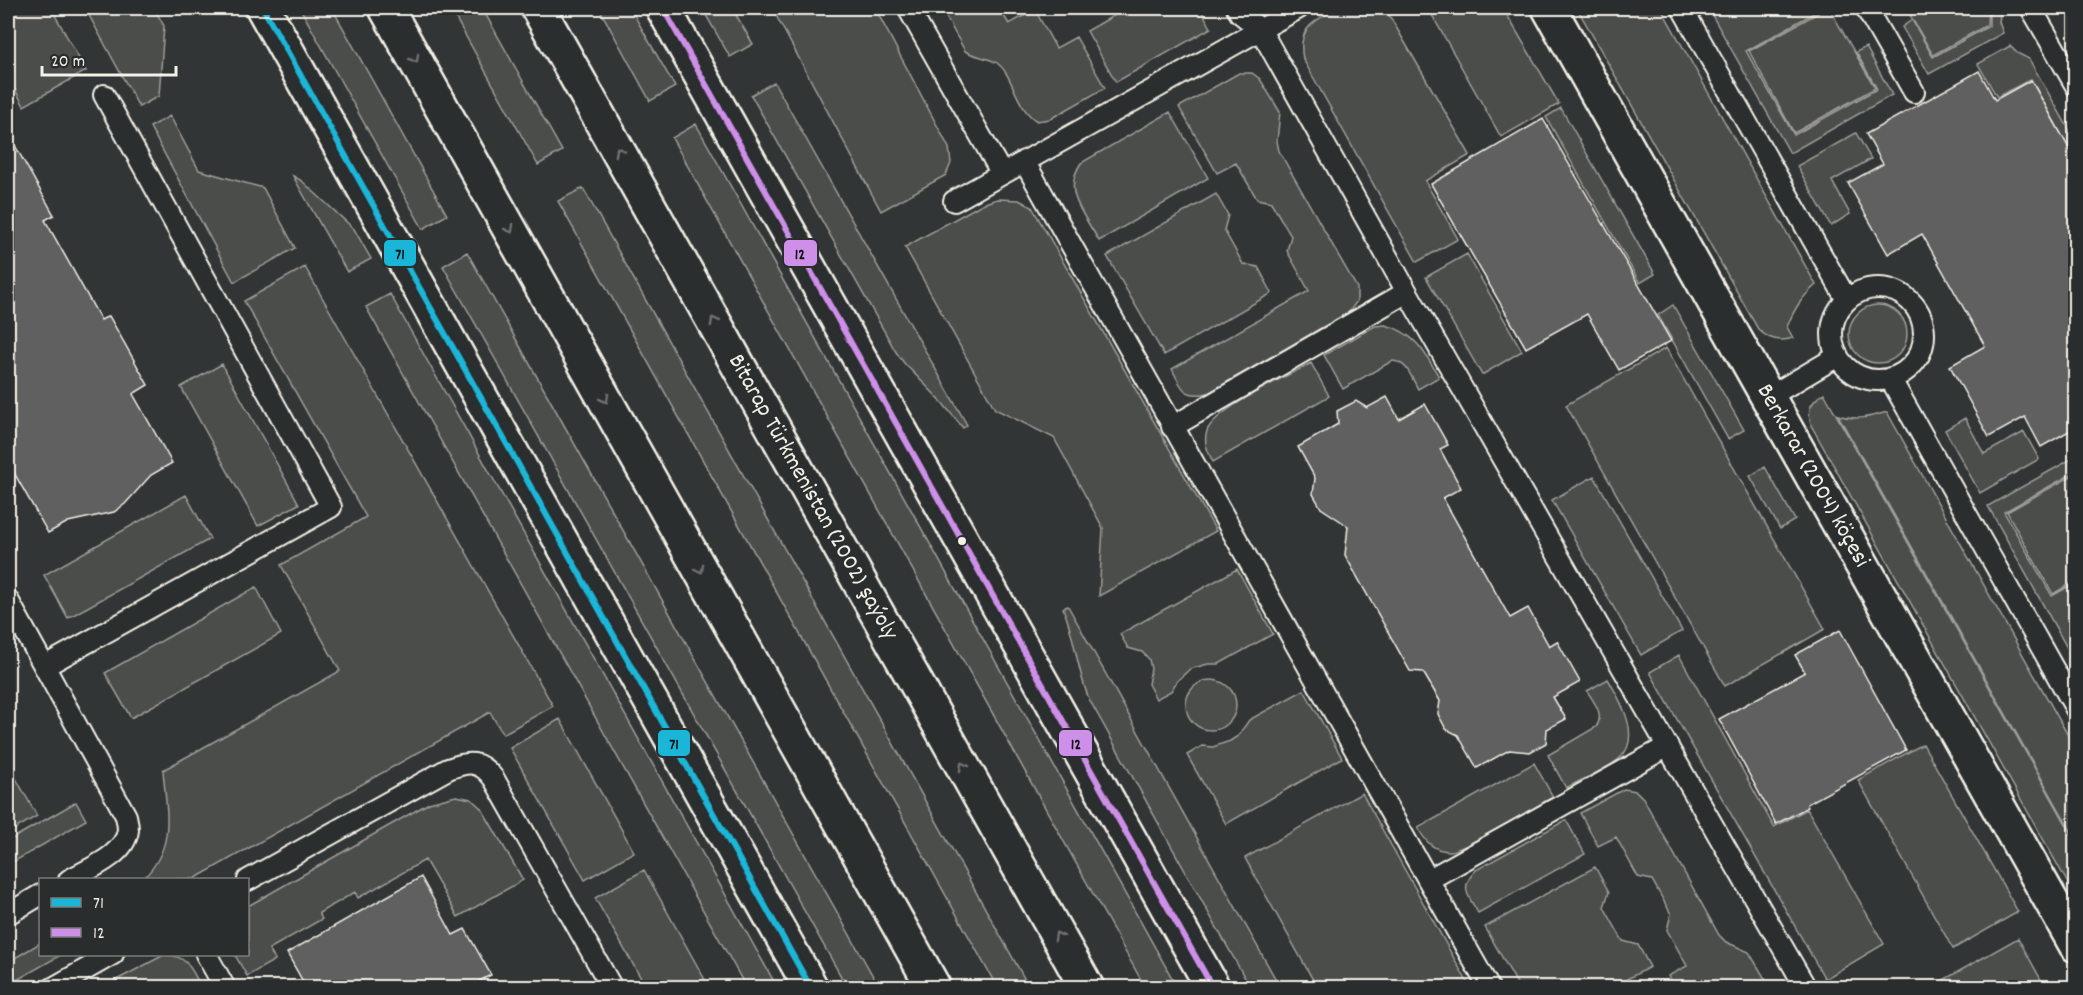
<svg xmlns="http://www.w3.org/2000/svg" width="2083" height="995" viewBox="0 0 2083 995" font-family="Dekko,sans-serif">
	<style>
		.green { fill: #4b4d4c; stroke: #a09f9a; stroke-width: 1.5 }
		.building { fill: #5f605f; stroke: #f4f1e8; stroke-width: 1.5 }
		.lines { fill: none; stroke-linecap: round; stroke-linejoin: round }
		.service-casing { stroke: #f4f1e8; stroke-width: 24 }
		.minor-casing { stroke: #f4f1e8; stroke-width: 38 }
		.tertiary-casing { stroke: #f4f1e8; stroke-width: 38 }
		.primary-casing { stroke: #f4f1e8; stroke-width: 38 }
		.service { stroke: #2a2d2e; stroke-width: 20 }
		.minor { stroke: #2a2d2e; stroke-width: 33 }
		.tertiary { stroke: #2a2d2e; stroke-width: 33 }
		.primary { stroke: #2a2d2e; stroke-width: 33 }
		.bus-1-casing { stroke: #2a2d2e; stroke-width: 10 }
		.bus-2-casing { stroke: #2a2d2e; stroke-width: 10 }
		.bus-1 { stroke: #1ab6d8; stroke-width: 6 }
		.bus-2 { stroke: #ce8fe9; stroke-width: 6 }
		.oneway { stroke: #71726f }
		.bus-dot { fill: #f4f1e8; stroke: #2a2d2e; stroke-width: 2 }
		.labels { text-anchor: middle; dominant-baseline: central; stroke-width: 4.5; stroke-linejoin: round; paint-order: stroke }
		.street-label { font-size: 24px; fill: #f4f1e8; stroke: #2a2d2e }
		.line-badge { stroke: #2a2d2e; stroke-width: 2 }
		.pale-badge-label { font-size: 16px; text-anchor: middle; font-weight: bold; fill: #111 }
	</style>
	<rect width="100%" height="100%" fill="#323535"/>
	<filter id="ink" filterUnits="userSpaceOnUse"><feTurbulence type="fractalNoise" baseFrequency=".0167" numOctaves="2"/><feDisplacementMap in="SourceGraphic" scale="12" xChannelSelector="R" yChannelSelector="G"/><feConvolveMatrix kernelMatrix="1 2 1 2 8 2 1 2 1" color-interpolation-filters="sRGB"/></filter>
	<g filter="url(#ink)">
		<!-- green -->
		<path class="green" d="M8,8H51L86,71L24,106L8,76Z
			M85,8H154L164,26L159,96L139,107Z
			M300,8H332L447,215L423,229Z
			M450,8H482L562,151L538,165Z
			M599,8H630L675,87L650,101Z
			M702,8H732L753,44L730,57Z
			M772,8H875L949,148L951,163L946,175L881,211Z
			M941,8H999L1009,24L1035,10L1056,48L1076,37L1105,88L1050,119L1037,121C1016,109 1013,74 997,63C988,57 975,57 965,51Z
			M1117,8H1200L1211,28L1116,82L1087,31L1120,12Z
			M1337,8H1385L1470,155L1425,181L1458,239L1417,262L1303,59C1297,28 1313,22 1337,8Z
			M1428,8H1503L1559,104L1501,137Z
			M1577,8H1661L1816,285C1802,297 1794,309 1787,327L1793,338C1780,342 1768,340 1758,329Z
			M1708,8H1722L1726,14L1738,8H1823L1746,51L1794,135L1877,89L1856,52L1866,47L1892,95L1790,153Z
			M1827,8H1829L1875,88L1794,133L1749,51Z
			M1906,8H1988L1987,25L1933,55Z
			M1989,8H2001L1999,22L2003,33L1929,74L1902,27L1912,20L1933,57L1989,26Z
			M2010,46L2017,53L2029,59L2075,140L2067,144L2031,79L1997,97L1978,64Z
			M1239,73H1252L1260,79L1280,112L1277,141L1279,151L1357,288V301L1349,312L1208,393C1183,398 1182,388 1172,369L1309,291L1287,251L1291,236L1271,202L1257,199L1236,163L1217,173L1179,107Z
			M774,82L967,425L963,428L940,400L904,363L896,352L751,95Z
			M1561,108L1655,274L1640,283L1546,117Z
			M1170,112L1208,178L1099,241C1085,215 1061,192 1081,163Z
			M170,116L199,170L263,188L295,248L234,282L150,127Z
			M696,124L1177,987H1145L672,138Z
			M1856,133L1871,159L1832,181L1850,214L1831,226L1797,166Z
			M293,176L302,181L354,229L371,259L347,272Z
			M583,188L1029,987H997L558,201Z
			M1216,194L1228,215L1224,230L1243,264L1258,267L1272,293L1164,355L1107,256Z
			M997,199L1019,200L1032,207L1216,531L1099,596L1103,528L1054,438L995,409L905,247L982,204Z
			M467,252L879,987H847L443,266Z
			M1467,254L1522,351L1482,375L1426,277Z
			M305,267L553,706L503,734L490,712L194,879H143C177,845 166,812 163,770L340,671L281,565L366,517L244,301Z
			M390,294L777,987H746L366,307Z
			M1849 334a29 29 0 1 1 58 0a29 29 0 1 1-58 0Z
			M1673,305L1744,430L1728,439L1658,315Z
			M1385,325C1414,332 1425,352 1439,377L1418,389C1411,377 1407,361 1392,361L1343,389L1324,355L1375,326Z
			M1666,348L1825,629L1725,686L1566,405Z
			M1311,363L1329,396L1213,462C1208,452 1203,442 1207,431C1215,409 1288,376 1311,363Z
			M222,364L299,504L258,526L181,387Z
			M1824,393L2075,840V893L2070,887L1812,427C1806,411 1810,402 1824,393Z
			M1887,412L2075,748V838L1838,415C1855,421 1871,417 1887,412Z
			M1965,418L1984,454L2024,432L2039,459L1980,493L1945,430Z
			M2075,457V472L2004,512L2052,596L2075,583V630L2072,633L2075,638V662L1988,506Z
			M1765,467L1795,520L1780,529L1750,476Z
			M2075,474V581L2053,594L2007,512Z
			M1594,476L1682,631L1641,655L1552,500Z
			M186,495L210,539L68,618L44,575Z
			M1237,569L1273,634L1219,664H1208L1190,669L1177,681L1171,691L1156,699L1148,684L1151,669L1149,659L1142,652L1128,648L1120,634Z
			M256,587L281,634L131,718L105,673Z
			M1068,606L1280,987H1250L1089,699C1077,670 1075,637 1063,608Z
			M1679,655L1774,827L1807,809L1884,944L1825,979L1650,672Z
			M1608,679C1619,698 1643,737 1620,758C1607,770 1582,779 1566,788L1548,755L1596,727C1605,715 1594,702 1587,691Z
			M1186 705a25 25 0 1 1 50 0a25 25 0 1 1-50 0Z
			M1304,690L1342,758L1226,824L1187,755L1202,746L1213,747L1230,741L1238,736L1249,720Z
			M560,719L634,852L585,880L510,748Z
			M1923,744L2018,912L1953,949L1858,780Z
			M1534,763L1553,797C1536,806 1464,851 1450,851C1433,851 1425,841 1418,828Z
			M8,764L37,816L8,833Z
			M1624,789L1636,791L1643,798L1719,935L1726,942L1749,952L1770,987H1674L1668,976L1687,966L1667,930L1671,914L1652,880L1638,877L1616,837L1598,846L1580,813Z
			M1362,793L1470,987H1317L1245,858Z
			M456,796L471,799L482,809L523,880L458,917L425,860L358,898L355,892L319,913L322,919L269,949L275,960L247,976L235,955L248,954V906L429,803Z
			M76,802L86,820L8,865V841Z
			M1566,820L1585,854L1478,913C1468,895 1459,888 1476,870Z
			M1595,867L1609,892L1604,907L1623,941L1638,945L1650,967L1612,987H1519L1485,927Z
			M644,870L709,987H646L595,898Z
			M2018,938L2045,987H1931Z
			M40,943V954L61,955L8,985V962Z
			M164,955C187,954 192,970 201,987H103Z"/>
		<!-- building -->
		<path class="building" d="M1979,71L1995,100L2031,80L2076,161V427L2041,447L2025,417L1989,437L1950,366L1985,346L1922,234L1888,254L1848,183L1883,164L1866,134Z
			M1543,119L1671,341L1619,370L1587,314L1526,348L1431,184Z
			M8,133L54,215L45,220L101,320L109,316L148,385L133,394L172,463L151,475L125,504L114,512L68,522L48,533L8,462Z
			M1387,397L1399,419L1425,404L1448,445L1440,449L1461,488L1443,498L1510,618L1528,608L1549,646L1557,641L1580,682L1553,697L1566,719L1547,729L1546,743L1530,752L1509,750L1477,768L1458,735L1446,729L1438,714L1440,701L1423,672L1410,671L1345,555L1348,526L1321,508L1313,494L1315,478L1298,447L1338,424L1337,411L1356,401L1367,408Z
			M1840,630L1906,750L1807,804L1808,807L1776,824L1719,719L1805,672L1795,655Z
			M421,877L453,935L465,929L491,975L468,987H306L287,953Z"/>
		<g class="lines">
			<defs>
				<path id="service" d="M908,8L1002,174
					M1237,8L1240,13L1260,29L1407,292L1806,988
					M1682,8L1847,300
					M1866,8L1914,92
					M2031,8L2076,86
					M1024,161L1489,988
					M954,201L1299,8
					M1832 334a46 46 0 1 1 92 0a46 46 0 1 1-92 0Z
					M1890,378L2076,709
					M1767,398L1838,356
					M1172,427L1407,292
					M8,600L126,816C127,820 128,826 128,830C125,856 88,869 69,880
					M45,666L331,507L104,95
					M248,880L448,769C469,761 480,760 494,779L612,988
					M1428,880L1668,746
					M8,914L40,895
					M206,954L225,988
					M53,988L113,954"/>
				<path id="minor" d="M263,8L811,988
					M663,8L1213,988"/>
				<g id="tertiary">
					<path id="s1" d="M1549,8L2076,945"/>
				</g>
				<g id="primary">
					<path d="M386,8L934,988"/>
					<path id="s2" d="M538,8L1087,988"/>
				</g>
			</defs>
			<!-- service casing -->
			<use href="#service" class="service-casing"/>
			<!-- minor casing -->
			<use href="#minor" class="minor-casing"/>
			<!-- tertiary casing -->
			<use href="#tertiary" class="tertiary-casing"/>
			<!-- primary casing -->
			<use href="#primary" class="primary-casing"/>
			<!-- service -->
			<use href="#service" class="service"/>
			<!-- minor -->
			<use href="#minor" class="minor"/>
			<!-- tertiary -->
			<use href="#tertiary" class="tertiary"/>
			<!-- primary -->
			<use href="#primary" class="primary"/>
			<defs>
				<path id="bus-1" d="M263,8L811,988"/>
				<path id="bus-2" d="M663,8L1213,988"/>
			</defs>
			<!-- bus-1 casing -->
			<use href="#bus-1" class="bus-1-casing"/>
			<!-- bus-2 casing -->
			<use href="#bus-2" class="bus-2-casing"/>
			<!-- bus-1 -->
			<use href="#bus-1" class="bus-1"/>
			<!-- bus-2 -->
			<use href="#bus-2" class="bus-2"/>
		</g>
		<!-- one-way arrows -->
		<defs><path id="oneway-chevron" d="M-2-3.5L2.5 0L-2 3.5" fill="none" stroke-width="1.6" stroke-linecap="round" stroke-linejoin="round" transform="scale(1.5)"/></defs>
		<g class="oneway">
			<use href="#oneway-chevron" transform="translate(415 59) rotate(61)"/>
			<use href="#oneway-chevron" transform="translate(619 151) rotate(-119)"/>
			<use href="#oneway-chevron" transform="translate(510 229) rotate(61)"/>
			<use href="#oneway-chevron" transform="translate(714 321) rotate(-119)"/>
			<use href="#oneway-chevron" transform="translate(605 399) rotate(61)"/>
			<use href="#oneway-chevron" transform="translate(700 569) rotate(61)"/>
			<use href="#oneway-chevron" transform="translate(963 766) rotate(-119)"/>
			<use href="#oneway-chevron" transform="translate(1058 936) rotate(-119)"/>
		</g>
	</g>
	<!-- markers -->
	<circle class="bus-dot" cx="962" cy="541" r="5"/>
	<g class="labels">
		<!-- street labels -->
		<g class="street-label">
			<text stroke="none"><textPath href="#s1" startOffset="537">Berkarar (2004) köçesi</textPath></text>
			<text stroke="none"><textPath href="#s2" startOffset="561">Bitarap Türkmenistan (2002) şaýoly</textPath></text>
		</g>
	</g>
	<g class="line-badge">
		<rect x="383" y="239" width="34" height="28" rx="6" fill="#1ab6d8"/>
		<rect x="783" y="239" width="35" height="28" rx="6" fill="#ce8fe9"/>
		<rect x="657" y="729" width="34" height="28" rx="6" fill="#1ab6d8"/>
		<rect x="1058" y="729" width="35" height="28" rx="6" fill="#ce8fe9"/>
	</g>
	<g class="pale-badge-label">
		<text x="400" y="259">71</text>
		<text x="800" y="259">12</text>
		<text x="674" y="749">71</text>
		<text x="1076" y="749">12</text>
	</g>
	<!-- margin -->
	<rect width="2083" height="995" fill="none" stroke="#2a2d2e" stroke-width="30"/>
	<rect x="15" y="15" width="2053" height="965" fill="none" stroke="#f4f1e8" stroke-width="2" filter="url(#ink)"/>
	<!-- legend -->
	<rect x="39" y="878" width="210" height="78" fill="#2a2d2e" stroke="#7b7b78" stroke-width="1.5"/>
	<rect x="51" y="898" width="30" height="9" fill="#1ab6d8" stroke="#7b7b78" stroke-width="1.5"/>
	<text x="93" y="908" font-size="18" fill="#f4f1e8">71</text>
	<rect x="51" y="928" width="30" height="9" fill="#ce8fe9" stroke="#7b7b78" stroke-width="1.5"/>
	<text x="93" y="938" font-size="18" fill="#f4f1e8">12</text>
	<!-- scale -->
	<path d="M42 66v9h134v-9" fill="none" stroke="#f4f1e8" stroke-width="3"/>
	<text x="51" y="66" font-size="18" fill="#f4f1e8" stroke="#2a2d2e" stroke-width="4.5" paint-order="stroke">20 m</text>
</svg>
